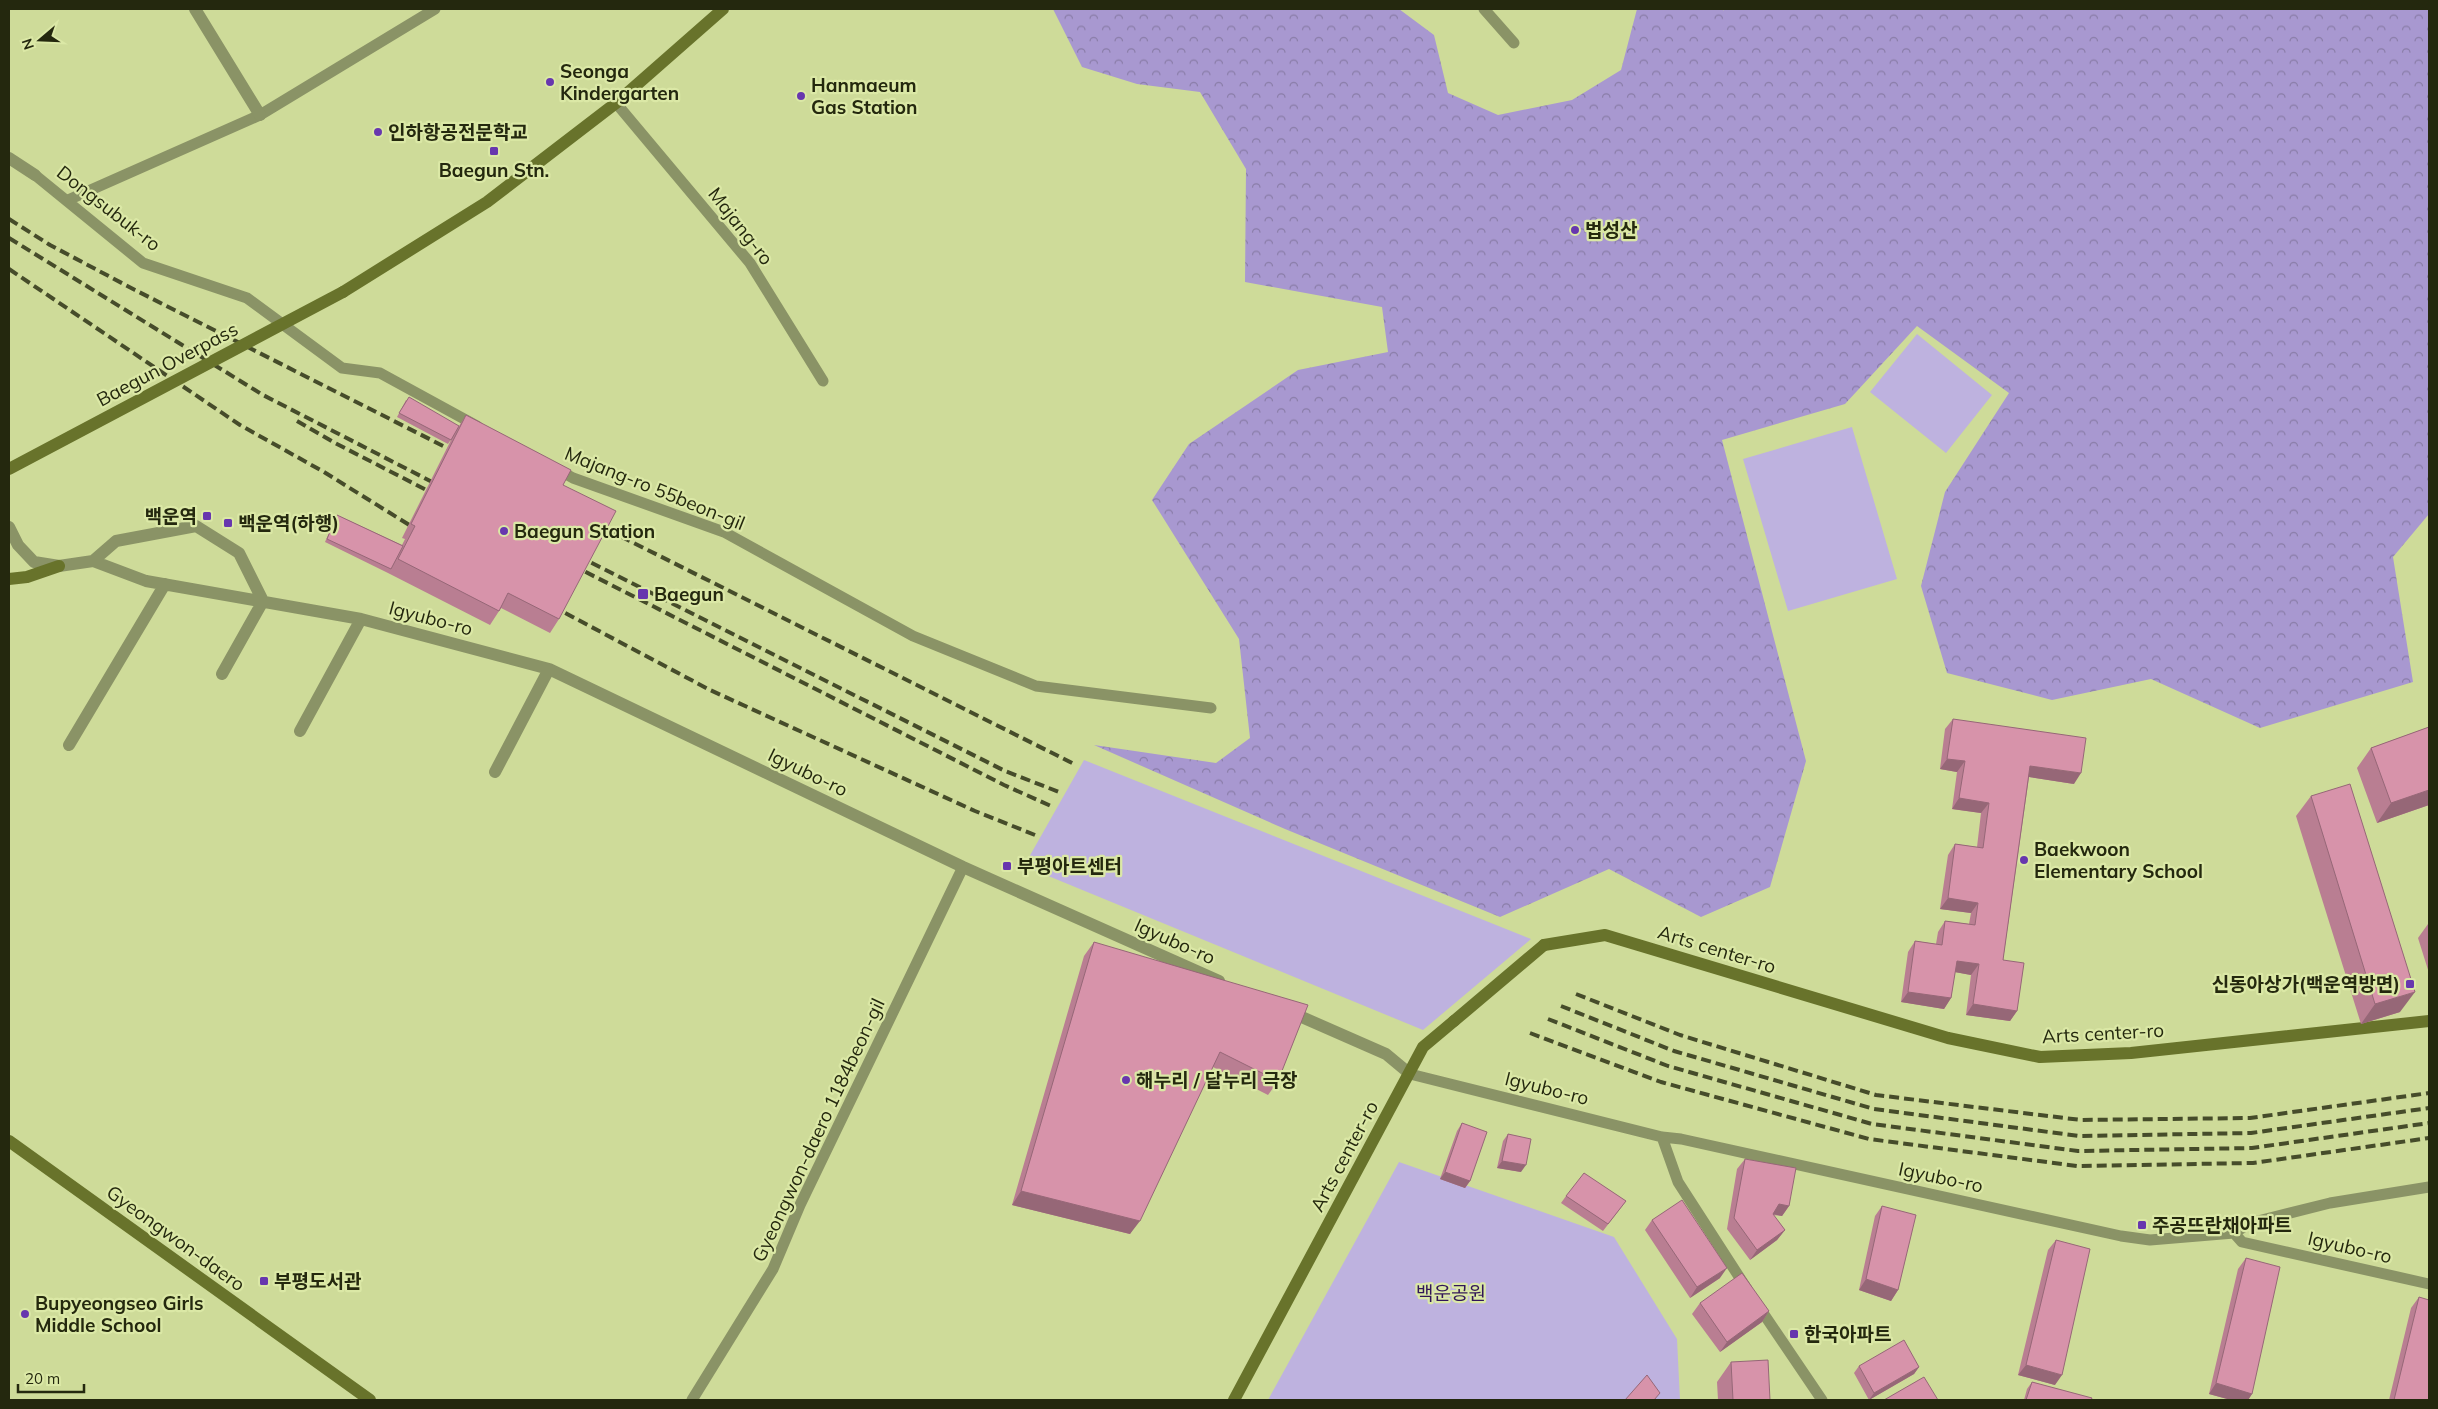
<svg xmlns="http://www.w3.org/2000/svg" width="2438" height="1409" viewBox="0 0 2438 1409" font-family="Mulish,'Noto Sans KR',sans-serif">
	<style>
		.green { fill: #beb2df }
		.forest { fill: url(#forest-crowns) }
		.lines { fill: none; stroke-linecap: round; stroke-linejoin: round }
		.lane { stroke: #8a9366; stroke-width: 11 }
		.street { stroke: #8a9366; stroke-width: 12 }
		.secondary { stroke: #68732b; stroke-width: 12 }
		.rail { stroke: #464c2a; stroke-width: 4; stroke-dasharray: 10 5; stroke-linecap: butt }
		.secondary-bridge { stroke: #68732b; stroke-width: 12 }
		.wall { fill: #b97e92 }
		.shaded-wall { fill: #966777 }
		.building { fill: #d793aa; stroke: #966777 }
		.poi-dot { fill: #6737ae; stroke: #dbe8a6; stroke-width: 2 }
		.labels { text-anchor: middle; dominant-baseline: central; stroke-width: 4.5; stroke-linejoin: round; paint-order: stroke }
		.poi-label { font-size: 19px; font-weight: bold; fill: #24280e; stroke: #dbe8a6; text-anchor: start }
		.street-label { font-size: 19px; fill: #24280e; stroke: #dbe8a6 }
		.park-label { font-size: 19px; fill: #311558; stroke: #dbe8a6 }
	</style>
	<defs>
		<pattern id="forest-crowns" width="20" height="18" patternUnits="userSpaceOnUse" patternTransform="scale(1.25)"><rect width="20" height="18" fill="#a898d0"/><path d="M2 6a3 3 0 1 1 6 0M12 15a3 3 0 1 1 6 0" fill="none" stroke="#897ca7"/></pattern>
	</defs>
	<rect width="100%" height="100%" fill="#cedb99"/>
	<!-- green -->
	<path class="green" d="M1917,334L1992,395L1946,453L1870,392Z
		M1852,427L1897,579L1788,611L1743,459Z
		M1084,760L1531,939L1423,1030L1024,866Z
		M1399,1162L1614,1237L1677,1339L1680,1400H1268Z"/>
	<!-- forest -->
	<path class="forest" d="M1053,9H1399L1434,35L1448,93L1498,115L1572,100L1621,70L1637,9H1723V11L1724,9H2429V514L2393,557L2413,682L2260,728L2151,679L2052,700L1947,673L1921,586L1945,492L2009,393L1917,326L1845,404L1722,440L1806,761L1770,887L1701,917L1609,869L1500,917L1285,829L1094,745L1216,763L1250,738L1239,639L1152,500L1189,444L1298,370L1388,352L1382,307L1245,282L1246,169L1200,92L1137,84L1082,67Z"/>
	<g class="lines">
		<!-- lane -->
		<path class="lane" d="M1484,9L1514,43
			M616,103L750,263L823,381
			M35,175L143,263L247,298L342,368L380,373L477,426
			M68,200L260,115L435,9
			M555,468L573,478L724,532L913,636L1036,686L1211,708
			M1410,1074L1662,1137L1681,1139L2121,1236L2150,1240L2234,1233L2250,1223L2330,1203L2429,1187
			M1662,1137L1678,1182L1747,1289
			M2234,1233L2242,1242L2429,1284
			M1757,1304L1822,1400
			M692,1400L773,1269L800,1205L963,867"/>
		<!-- street -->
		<path class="street" d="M195,9L260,115
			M9,158L35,175
			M9,527L18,545L34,562L59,566L93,561L146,581L361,619L549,669L963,867L1219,981
			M93,561L116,541L196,526L239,553L263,601
			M222,674L263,601
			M300,731L361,619
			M69,745L165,584
			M495,772L549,669
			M1288,1011L1386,1054L1410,1074"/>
		<!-- secondary -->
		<path class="secondary" d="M343,292L487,202L616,103L723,9
			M9,579L27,577L59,566
			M1544,945L1605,935L1948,1038L2040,1057L2131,1053L2429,1021
			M9,1141L370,1400
			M1234,1400L1423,1047L1454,1021"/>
		<!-- rail -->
		<path class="rail" d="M9,219L50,245L135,290L459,454
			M9,238L263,395L442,487
			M9,269L240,425L324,472L419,531
			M297,421L335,443L438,496
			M594,523L1076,765
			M578,556L1005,771L1059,792
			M572,565L1004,785L1051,806
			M552,606L710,690L975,811L1035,835
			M1576,994L1680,1035L1876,1095L2081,1120L2250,1118L2429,1093
			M1561,1006L1674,1051L1874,1109L2079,1136L2251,1133L2429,1108
			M1548,1019L1668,1066L1872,1124L2078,1151L2252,1148L2429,1123
			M1530,1033L1661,1082L1869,1139L2077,1166L2253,1163L2429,1138"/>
		<!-- secondary-bridge -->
		<path class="secondary-bridge" d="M9,469L343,292
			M1454,1021L1544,945"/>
	</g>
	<!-- wall -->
	<path class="wall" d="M406,400L459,426L466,415L563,485L559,619L550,633L501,608L490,625L388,573L325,542L335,519L337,515L402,545L405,539L402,538L452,438L448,444L397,417Z
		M1953,719L2074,784L2029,777L2003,960L2017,1011L2010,1021L1966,1015L1971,975L1955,972L1951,998L1944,1009L1901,1002L1908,952L1915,941L1936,944L1938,932L1945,921L1969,924L1971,913L1940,909L1948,855L1955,844L1977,847L1981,813L1952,809L1957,772L1940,769L1945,729Z
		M2429,727V805L2377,823L2357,768L2371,748Z
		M2311,796L2400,1012L2361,1024L2296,816Z
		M2428,924H2429V973L2418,938Z
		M1094,942L1278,1081L1268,1095L1213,1067L1130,1234L1012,1205L1084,956Z
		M1462,1123L1470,1181L1465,1188L1440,1179L1457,1131Z
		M1508,1134L1521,1172L1497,1168L1503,1141Z
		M1745,1159L1789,1206L1782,1216L1773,1215L1785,1230L1777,1240L1750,1260L1727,1229L1737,1169Z
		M1566,1196L1626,1201L1603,1231L1561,1203Z
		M1882,1206L1898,1290L1891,1301L1859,1290L1875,1216Z
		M1652,1220L1720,1278L1690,1298L1645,1230Z
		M2056,1240L2055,1385L2018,1375L2048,1250Z
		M2246,1258L2252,1394L2248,1400H2231L2209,1394L2238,1269Z
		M2419,1297L2429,1400H2389L2411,1308Z
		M1700,1303L1769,1311L1762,1322L1720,1352L1692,1314Z
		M1731,1362L1770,1400H1718L1717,1382Z
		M1859,1366L1919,1367L1914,1374L1869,1400L1854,1373Z
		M2032,1382L2091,1400H2024L2027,1389Z"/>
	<!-- shaded-wall -->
	<path class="shaded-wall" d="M1947,759L1965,761L1957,772L1940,769Z
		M2030,766L2081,773L2074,784L2023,776Z
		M2429,790V805L2377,823L2391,803Z
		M1959,798L1989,803L1981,813L1952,809Z
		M1948,898L1978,903L1971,913L1940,909Z
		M1957,961L1979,964L1971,975L1949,971Z
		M1908,992L1951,998L1944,1009L1901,1002Z
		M2415,992L2400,1012L2361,1024L2375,1004Z
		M1973,1004L2017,1011L2010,1021L1966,1015Z
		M1502,1161L1526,1165L1521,1172L1497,1168Z
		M1445,1172L1470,1181L1465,1188L1440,1179Z
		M1021,1191L1140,1221L1130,1234L1012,1205Z
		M1779,1204L1789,1206L1782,1216L1772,1214Z
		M1785,1230L1777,1240L1750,1260L1757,1250Z
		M1727,1268L1720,1278L1690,1298L1697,1287Z
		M1866,1279L1898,1290L1891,1301L1859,1290Z
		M1769,1311L1762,1322L1720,1352L1727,1342Z
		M2026,1365L2062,1375L2055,1385L2018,1375Z
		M1919,1367L1914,1374L1869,1400L1874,1393Z
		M2216,1383L2252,1394L2248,1400H2231L2209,1394Z"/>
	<!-- building -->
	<path class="building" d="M409,397L459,426L451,440L399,413Z
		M466,415L571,470L563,485L616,511L559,619L508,593L499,611L398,559L415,526L411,524Z
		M337,515L403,546L391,569L327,539Z
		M1953,719L2086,738L2081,773L2030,766L2003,960L2024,963L2017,1011L1973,1004L1979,964L1957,961L1951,998L1908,992L1915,941L1942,945L1945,921L1975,925L1978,903L1948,898L1955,844L1983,848L1989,803L1959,798L1965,761L1947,759Z
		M2429,727V790L2391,803L2371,748Z
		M2350,784L2415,992L2375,1004L2311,796Z
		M1094,942L1308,1005L1278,1081L1220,1052L1140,1221L1021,1191Z
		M1462,1123L1487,1132L1470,1181L1445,1172Z
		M1508,1134L1531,1139L1526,1165L1502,1161Z
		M1745,1159L1796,1168L1789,1206L1779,1204L1773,1214L1785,1230L1757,1250L1734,1218Z
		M1584,1173L1626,1201L1608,1224L1566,1196Z
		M1682,1200L1727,1268L1697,1287L1652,1220Z
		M1882,1206L1916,1215L1898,1290L1866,1279Z
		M2056,1240L2090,1249L2062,1375L2026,1365Z
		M2246,1258L2280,1267L2252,1394L2216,1383Z
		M1742,1273L1769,1311L1727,1342L1700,1303Z
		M2419,1297L2429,1300V1400H2394Z
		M1904,1340L1919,1367L1874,1393L1859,1366Z
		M1768,1360L1770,1400H1733L1731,1362Z
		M1647,1375L1660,1393L1654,1400H1625Z
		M1924,1377L1938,1400H1884Z
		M2032,1382L2092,1398L2091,1400H2026Z"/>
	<!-- markers -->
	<g class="poi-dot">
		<circle cx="550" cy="82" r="5"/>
		<circle cx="801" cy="96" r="5"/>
		<circle cx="378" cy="132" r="5"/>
		<rect x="489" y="146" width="10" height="10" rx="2.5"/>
		<circle cx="1575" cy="230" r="5"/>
		<rect x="202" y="511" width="10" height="10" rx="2.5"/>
		<rect x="223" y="518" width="10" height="10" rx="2.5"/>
		<circle cx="504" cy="531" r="5"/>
		<rect x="637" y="588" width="12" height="12" rx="2.5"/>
		<circle cx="2024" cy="860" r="5"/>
		<rect x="1002" y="861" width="10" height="10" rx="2.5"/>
		<rect x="2405" y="979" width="10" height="10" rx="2.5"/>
		<circle cx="1126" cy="1080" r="5"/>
		<rect x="2137" y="1220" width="10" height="10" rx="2.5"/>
		<rect x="259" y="1276" width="10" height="10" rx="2.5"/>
		<circle cx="25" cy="1314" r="5"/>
		<rect x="1789" y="1329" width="10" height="10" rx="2.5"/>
	</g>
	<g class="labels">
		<!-- poi labels -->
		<g class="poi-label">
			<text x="560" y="71">Seonga<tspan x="560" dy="22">Kindergarten</tspan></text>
			<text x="811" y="85">Hanmaeum<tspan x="811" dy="22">Gas Station</tspan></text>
			<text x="388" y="132">인하항공전문학교</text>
			<text x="494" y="170" text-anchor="middle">Baegun Stn.</text>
			<text x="1585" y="230">법성산</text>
			<text x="197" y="516" text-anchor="end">백운역</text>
			<text x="238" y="523">백운역(하행)</text>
			<text x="514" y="531">Baegun Station</text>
			<text x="654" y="594">Baegun</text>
			<text x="2034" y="849">Baekwoon<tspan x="2034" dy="22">Elementary School</tspan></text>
			<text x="1017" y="866">부평아트센터</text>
			<text x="2400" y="984" text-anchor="end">신동아상가(백운역방면)</text>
			<text x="1136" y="1080">해누리 / 달누리 극장</text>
			<text x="2152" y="1225">주공뜨란채아파트</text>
			<text x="274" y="1281">부평도서관</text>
			<text x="35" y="1303">Bupyeongseo Girls<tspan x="35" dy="22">Middle School</tspan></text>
			<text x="1804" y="1334">한국아파트</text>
		</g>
		<!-- street labels -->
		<g class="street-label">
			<text transform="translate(109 208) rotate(38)">Dongsubuk-ro</text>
			<text transform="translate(741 226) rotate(52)">Majang-ro</text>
			<text transform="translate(167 364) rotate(-28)">Baegun Overpass</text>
			<text transform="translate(655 488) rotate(22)">Majang-ro 55beon-gil</text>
			<text transform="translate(431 618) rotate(15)">Igyubo-ro</text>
			<text transform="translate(808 772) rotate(26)">Igyubo-ro</text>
			<text transform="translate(1175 941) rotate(24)">Igyubo-ro</text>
			<text transform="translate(1717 949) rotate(17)">Arts center-ro</text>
			<text transform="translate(2103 1033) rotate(-3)">Arts center-ro</text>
			<text transform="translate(1547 1088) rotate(14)">Igyubo-ro</text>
			<text transform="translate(818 1130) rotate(-65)">Gyeongwon-daero 1184beon-gil</text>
			<text transform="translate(1344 1156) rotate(-62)">Arts center-ro</text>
			<text transform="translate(1941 1177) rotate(12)">Igyubo-ro</text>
			<text transform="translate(176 1238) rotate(36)">Gyeongwon-daero</text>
			<text transform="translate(2350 1247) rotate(13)">Igyubo-ro</text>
		</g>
		<!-- park labels -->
		<g class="park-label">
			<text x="1451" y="1293">백운공원</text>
		</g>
	</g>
	<!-- border -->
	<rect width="2438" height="1409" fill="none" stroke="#24280e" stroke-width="20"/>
	<!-- north arrow -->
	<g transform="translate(40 40) rotate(251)" stroke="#dbe8a6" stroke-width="4" paint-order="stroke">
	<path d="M0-4L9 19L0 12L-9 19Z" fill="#24280e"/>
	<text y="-8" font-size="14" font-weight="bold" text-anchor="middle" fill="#24280e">N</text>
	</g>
	<!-- scale -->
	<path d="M18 1384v8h66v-8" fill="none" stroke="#24280e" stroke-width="2.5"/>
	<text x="25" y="1384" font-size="15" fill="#24280e" stroke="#dbe8a6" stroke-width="4" paint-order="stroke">20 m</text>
</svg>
